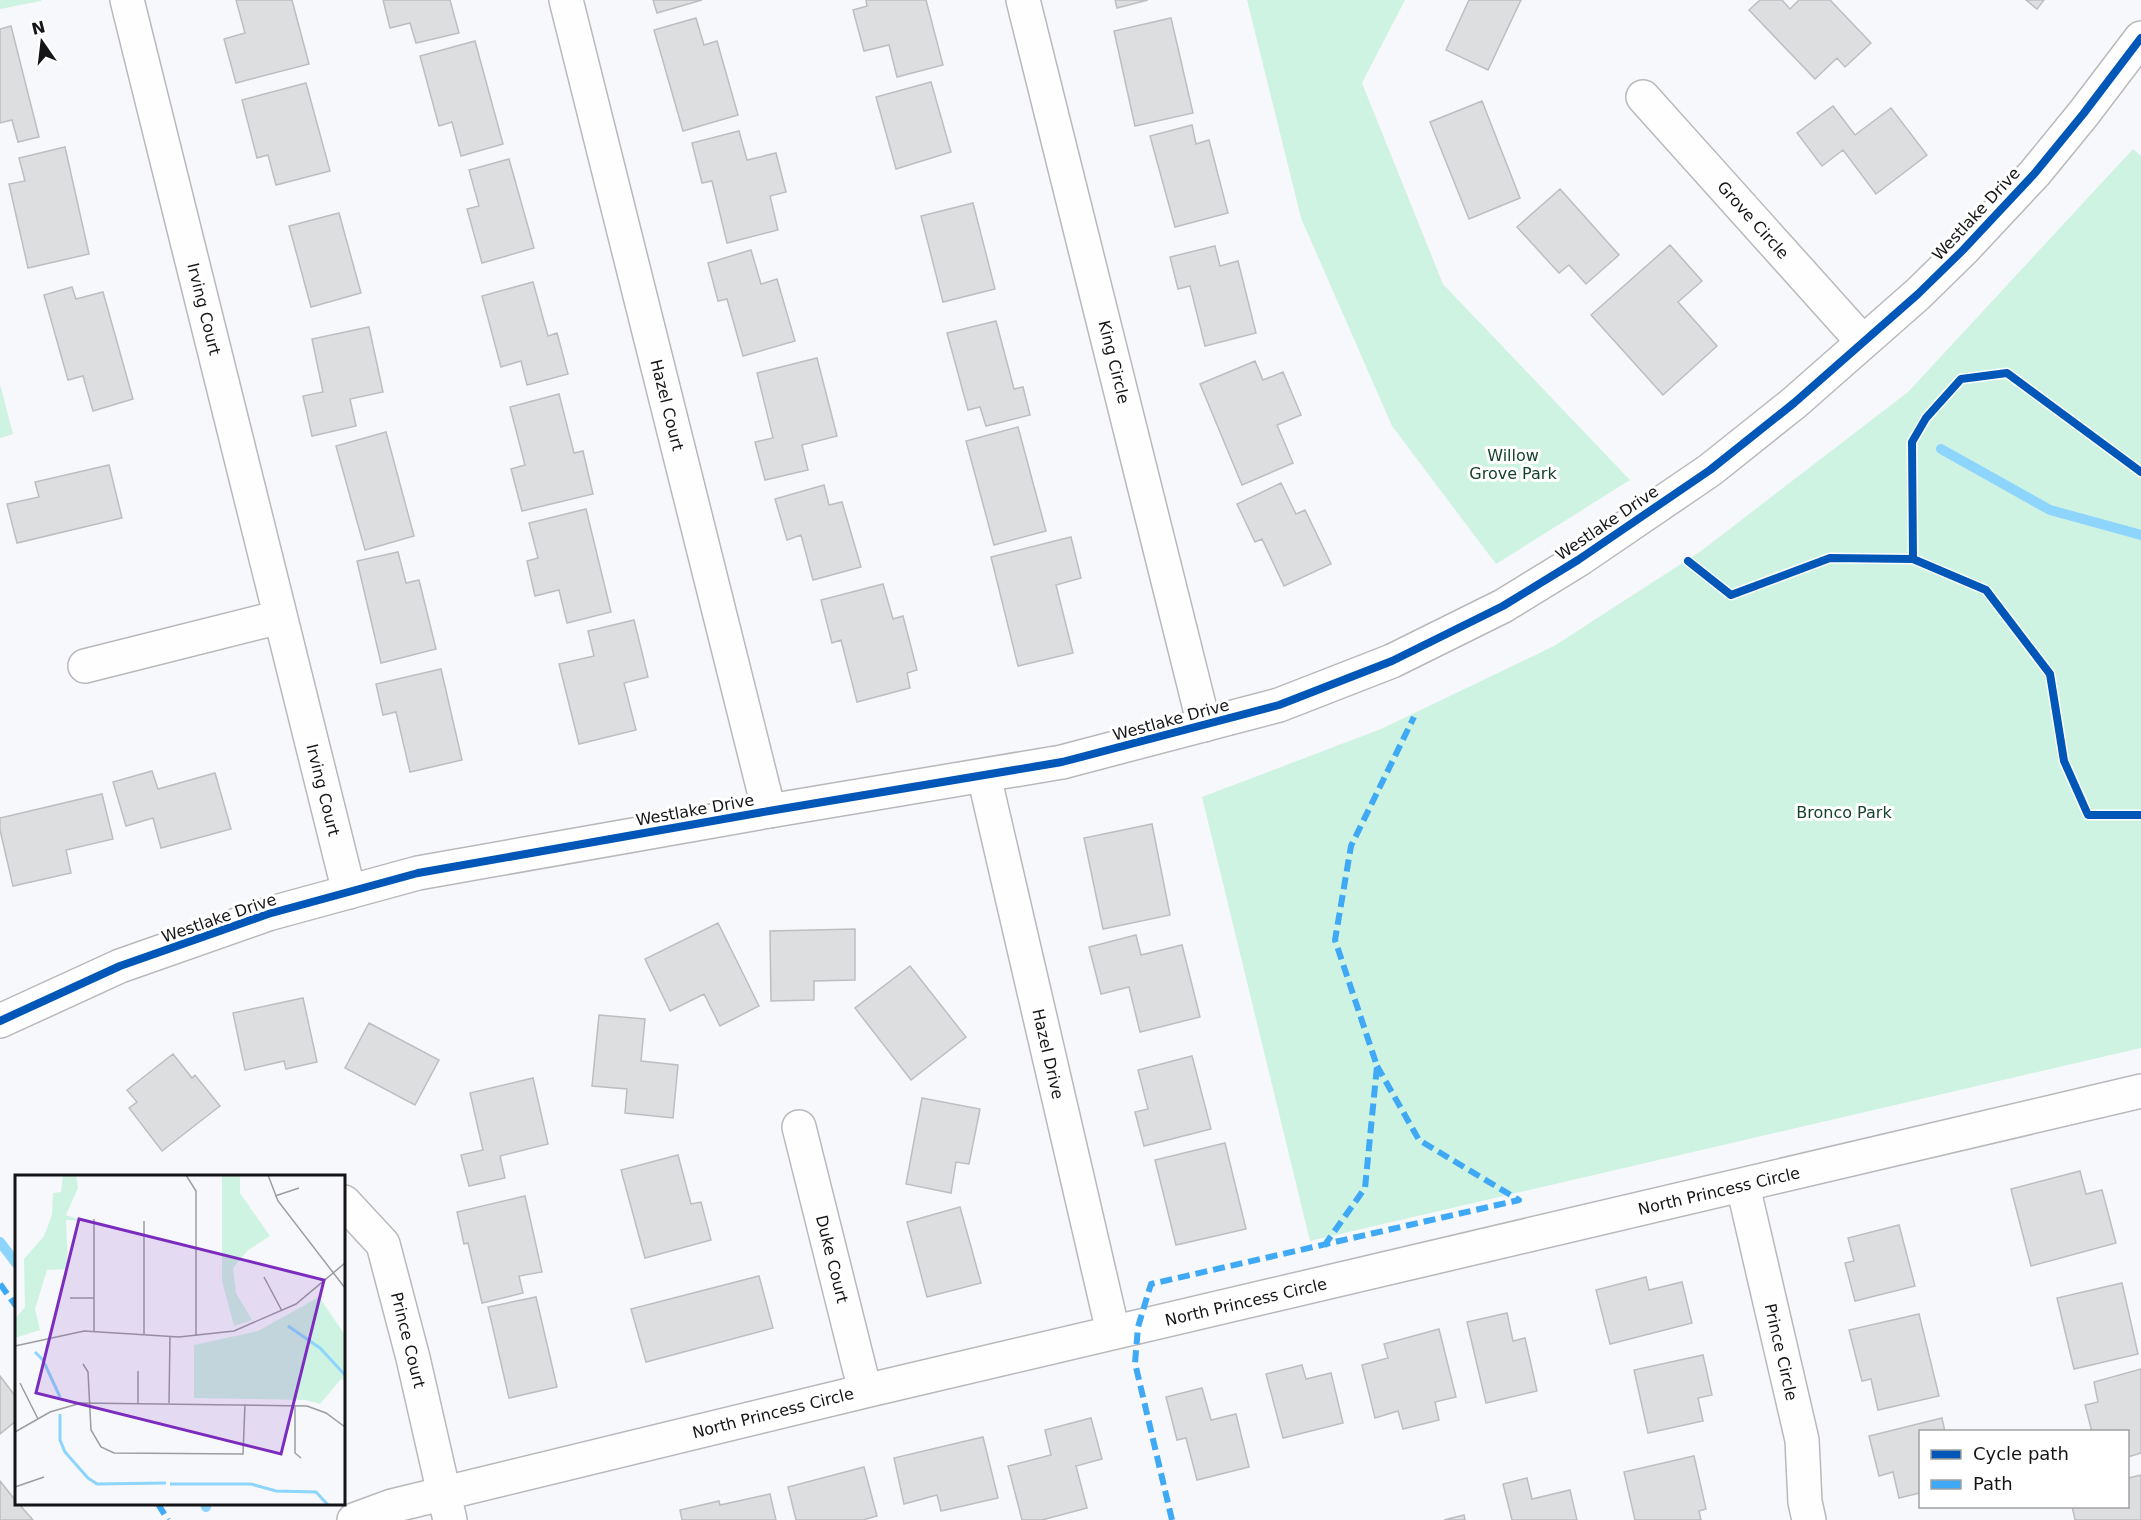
<svg xmlns="http://www.w3.org/2000/svg" width="2141" height="1520" viewBox="0 0 2141 1520" font-family="'DejaVu Sans',sans-serif">
	<style>
		.green { fill: #cff3e2 }
		.lines { fill: none; stroke-linecap: round; stroke-linejoin: round }
		.stream { stroke: #8dd5fc; stroke-width: 10 }
		.building { fill: #dddee0; stroke: #bebec1; stroke-width: 1.5 }
		.minor-casing { stroke: #b9b9bc; stroke-width: 36 }
		.tertiary-casing { stroke: #b9b9bc; stroke-width: 36 }
		.minor { stroke: #fefefe; stroke-width: 33 }
		.tertiary { stroke: #fefefe; stroke-width: 33 }
		.quiet { stroke: #3fa9f5; stroke-width: 6; stroke-dasharray: 12 6; stroke-linecap: butt }
		.cycleway-casing { stroke: #fff; stroke-width: 11 }
		.cycleway { stroke: #0057b8; stroke-width: 8 }
		.labels { text-anchor: middle; dominant-baseline: central; stroke-width: 6; stroke-linejoin: round; paint-order: stroke }
		.street-label { font-size: 16px; fill: #151517; stroke: #fff }
		.park-label { font-size: 16px; fill: #16432f; stroke: #fff }
		.inset-river { fill: none; stroke: #8dd5fc; stroke-width: 3 }
		.inset-road { fill: none; stroke: #9d9da0; stroke-width: 1.5 }
		.view { fill: #7b2cbf; fill-opacity: 0.15; stroke: #7b2cbf; stroke-width: 3 }
		.inset-edge { fill: none; stroke: #151517; stroke-width: 3 }
	</style>
	<rect width="100%" height="100%" fill="#f7f8fb"/>
	<!-- green -->
	<path class="green" d="M0,0H41V1L0,9Z
		M1247,0H1405L1362,83L1443,284L1630,480L1496,564L1392,426L1301,218Z
		M2133,149L2141,156V1048L1310,1241L1202,797L1381,729L1554,646L1701,551L1908,392Z
		M0,384L13,434L0,438Z"/>
	<g class="lines">
		<!-- stream -->
		<path class="stream" d="M1941,449L2050,510L2141,535
			M0,1242L16,1263
			M205,1504L206,1507"/>
	</g>
	<!-- building -->
	<path class="building" d="M236,0H292L309,64L236,83L224,39L245,33Z
		M383,0H450L459,33L416,43L410,23L390,28Z
		M653,0H702L657,13Z
		M866,0H926L943,65L897,77L889,45L864,51L853,10L867,6Z
		M1115,0H1148L1117,8Z
		M1469,0H1521L1488,70L1446,50Z
		M1760,0H1782L1790,9L1799,0H1830L1871,43L1845,67L1837,58L1815,79L1749,10Z
		M2026,0H2044L2037,9Z
		M696,18L704,45L717,41L738,115L683,131L654,30Z
		M1171,18L1193,113L1135,126L1114,31Z
		M11,26L39,137L18,142L12,120L0,123V29Z
		M475,41L503,144L461,156L452,122L439,126L420,56Z
		M931,82L951,152L896,169L876,97Z
		M306,83L330,171L276,185L268,155L257,158L242,100Z
		M1482,101L1520,198L1469,219L1430,122Z
		M1833,106L1855,135L1891,108L1927,155L1876,194L1843,150L1822,166L1797,133Z
		M1192,125L1196,144L1209,140L1228,213L1175,227L1150,136Z
		M739,131L747,160L776,153L786,192L770,196L778,230L727,243L712,181L702,183L692,143Z
		M65,147L89,254L28,268L9,184L25,181L19,158Z
		M509,159L534,248L482,263L467,209L479,206L469,170Z
		M1560,189L1619,255L1586,284L1569,265L1559,273L1517,227Z
		M973,203L995,289L943,302L921,216Z
		M339,213L361,293L311,307L289,226Z
		M1670,245L1702,281L1678,302L1717,346L1663,395L1591,315Z
		M1215,246L1220,266L1238,261L1256,333L1205,346L1190,286L1178,289L1170,257Z
		M751,250L761,284L777,279L795,341L743,356L727,299L718,301L708,263Z
		M533,282L548,336L557,333L568,374L527,385L521,361L501,367L482,296Z
		M72,287L76,299L103,292L133,399L93,411L83,376L68,380L44,295Z
		M996,321L1014,389L1023,387L1030,415L986,426L980,407L968,410L947,333Z
		M369,327L383,392L350,399L356,426L312,436L303,396L323,392L312,339Z
		M817,358L837,436L802,445L808,470L765,480L755,442L773,438L757,373Z
		M1255,361L1263,380L1283,372L1301,415L1277,425L1293,463L1242,485L1200,384Z
		M559,394L574,453L583,451L593,494L522,511L511,469L525,465L510,407Z
		M1018,427L1046,531L994,545L966,441Z
		M386,432L414,536L365,550L336,446Z
		M109,465L122,518L17,543L7,504L39,497L35,482Z
		M1281,483L1296,514L1305,510L1331,564L1284,586L1262,539L1255,542L1237,504Z
		M824,485L829,505L842,502L861,567L813,580L801,535L787,540L775,499Z
		M586,509L611,612L567,623L559,590L535,596L527,561L538,558L529,523Z
		M1071,537L1081,578L1056,585L1073,653L1018,666L991,557Z
		M398,552L406,583L419,580L436,649L381,663L357,561Z
		M883,584L893,619L903,616L917,670L907,673L910,688L857,702L841,640L832,643L821,600Z
		M634,620L648,677L624,683L636,730L579,744L559,664L594,656L588,631Z
		M441,669L462,760L410,772L396,712L383,715L376,684Z
		M152,771L158,789L215,773L231,829L161,848L153,818L126,826L113,782Z
		M102,794L113,839L66,850L71,873L13,886L0,830V818Z
		M1152,824L1170,915L1103,929L1084,838Z
		M718,923L759,1006L720,1026L704,994L670,1011L645,959Z
		M855,929V980L814,981V1000L771,1001L770,931Z
		M1136,935L1141,955L1182,945L1200,1017L1140,1032L1129,987L1101,994L1089,947Z
		M910,966L966,1037L911,1080L855,1008Z
		M303,998L317,1062L286,1069L284,1061L245,1070L233,1013Z
		M599,1015L645,1019L641,1061L678,1065L673,1118L625,1113L627,1089L592,1086Z
		M369,1023L439,1060L415,1105L345,1068Z
		M173,1054L192,1078L195,1075L220,1106L162,1151L129,1108L137,1102L127,1090Z
		M1192,1056L1211,1129L1144,1146L1135,1112L1148,1109L1138,1070Z
		M533,1078L548,1144L500,1156L505,1178L469,1186L461,1155L483,1150L470,1093Z
		M922,1098L980,1109L969,1164L956,1162L951,1193L906,1184Z
		M1225,1143L1246,1229L1176,1245L1155,1160Z
		M678,1155L691,1204L701,1202L711,1240L645,1258L621,1170Z
		M2080,1171L2086,1194L2102,1190L2116,1243L2031,1266L2011,1189Z
		M525,1196L542,1272L519,1276L523,1293L482,1303L468,1243L464,1244L457,1212Z
		M960,1207L981,1283L927,1297L907,1222Z
		M1899,1225L1915,1286L1855,1301L1845,1263L1854,1261L1848,1238Z
		M759,1276L773,1328L646,1362L631,1309Z
		M1646,1277L1649,1290L1682,1282L1692,1323L1610,1344L1596,1290Z
		M2122,1283L2138,1354L2074,1369L2057,1298Z
		M536,1297L557,1387L509,1398L488,1307Z
		M1507,1313L1513,1341L1525,1338L1537,1391L1486,1403L1467,1322Z
		M1919,1314L1939,1396L1878,1410L1871,1379L1862,1381L1849,1330Z
		M1439,1329L1456,1397L1435,1402L1439,1420L1403,1429L1398,1411L1375,1418L1362,1365L1388,1358L1384,1344Z
		M1703,1355L1712,1395L1698,1398L1703,1421L1648,1433L1634,1370Z
		M1302,1365L1306,1379L1331,1373L1343,1423L1283,1438L1266,1374Z
		M2141,1369V1453L2128,1457V1432H2092L2085,1405L2098,1402L2094,1382Z
		M0,1376L16,1397V1421L0,1434Z
		M1202,1388L1211,1420L1236,1414L1249,1467L1197,1480L1186,1438L1177,1440L1166,1397Z
		M1091,1418L1102,1459L1076,1466L1087,1508L1042,1520H1022L1008,1466L1051,1455L1045,1430Z
		M1942,1418L1945,1432H1920V1493L1899,1498L1893,1472L1879,1476L1869,1436Z
		M983,1437L998,1498L941,1511L937,1495L904,1504L894,1458Z
		M1694,1456L1706,1509L1699,1511L1701,1520H1635L1624,1472Z
		M864,1467L877,1516L863,1520H796L788,1487Z
		M2141,1475V1520H2075L2072,1506H2128V1478Z
		M1527,1478L1532,1499L1570,1490L1577,1520H1512L1503,1484Z
		M0,1481L16,1501V1504H19L33,1520H0Z
		M770,1494L776,1520H682L680,1510L719,1501L720,1505Z
		M1464,1515L1465,1520H1444Z"/>
	<g class="lines">
		<defs>
			<path id="minor" d="M127,0L349,892
				M566,0L769,811
				M1023,0L1204,725
				M1643,97L1863,342
				M85,666L280,617
				M984,776L1113,1332
				M799,1127L865,1391
				M1743,1186L1802,1440L1805,1502L1809,1520
				M344,1202L383,1244L413,1358L450,1520
				M354,1520L392,1506L865,1391L2141,1091"/>
			<path id="tertiary" d="M0,1021L120,966L268,914L418,873L769,811L1062,762L1279,705L1392,661L1503,606L1578,560L1710,470L1794,403L1918,294L1963,250L2035,173L2084,113L2141,38"/>
		</defs>
		<!-- minor casing -->
		<use href="#minor" class="minor-casing"/>
		<!-- tertiary casing -->
		<use href="#tertiary" class="tertiary-casing"/>
		<!-- minor -->
		<use href="#minor" class="minor"/>
		<!-- tertiary -->
		<use href="#tertiary" class="tertiary"/>
		<!-- quiet -->
		<path class="quiet" d="M1324,1246L1365,1188L1377,1066L1335,940L1351,846L1414,717
			M0,1284L16,1306
			M158,1504L168,1520
			M1172,1520L1135,1363L1138,1327L1151,1284L1519,1200L1419,1140L1377,1066"/>
		<defs>
			<path id="cycleway" d="M1913,559L1912,442L1926,418L1961,379L2007,373L2141,472
				M1688,561L1731,595L1830,558L1913,559L1986,590L2050,674L2064,761L2088,815H2141
				M0,1021L120,966L268,914L418,873L769,811L1062,762L1279,705L1392,661L1503,606L1578,560L1710,470L1794,403L1918,294L1963,250L2035,173L2084,113L2141,38"/>
		</defs>
		<!-- cycleway casing -->
		<use href="#cycleway" class="cycleway-casing"/>
		<!-- cycleway -->
		<use href="#cycleway" class="cycleway"/>
	</g>
	<g class="labels">
		<!-- street labels -->
		<g class="street-label">
			<text transform="translate(1976 214) rotate(-47)">Westlake Drive</text>
			<text transform="translate(1753 220) rotate(48)">Grove Circle</text>
			<text transform="translate(204 309) rotate(76)">Irving Court</text>
			<text transform="translate(1114 362) rotate(76)">King Circle</text>
			<text transform="translate(667 405) rotate(76)">Hazel Court</text>
			<text transform="translate(1607 523) rotate(-34)">Westlake Drive</text>
			<text transform="translate(1171 720) rotate(-15)">Westlake Drive</text>
			<text transform="translate(323 790) rotate(76)">Irving Court</text>
			<text transform="translate(695 810) rotate(-10)">Westlake Drive</text>
			<text transform="translate(219 918) rotate(-19)">Westlake Drive</text>
			<text transform="translate(1048 1054) rotate(77)">Hazel Drive</text>
			<text transform="translate(1719 1191) rotate(-13)">North Princess Circle</text>
			<text transform="translate(832 1259) rotate(76)">Duke Court</text>
			<text transform="translate(1246 1302) rotate(-13)">North Princess Circle</text>
			<text transform="translate(408 1340) rotate(76)">Prince Court</text>
			<text transform="translate(1781 1352) rotate(77)">Prince Circle</text>
			<text transform="translate(773 1413) rotate(-14)">North Princess Circle</text>
		</g>
		<!-- park labels -->
		<g class="park-label">
			<text x="1513" y="455">Willow<tspan x="1513" dy="18">Grove Park</tspan></text>
			<text x="1844" y="812">Bronco Park</text>
		</g>
	</g>
	<!-- overview -->
	<g transform="translate(15 1175)">
		<rect width="330" height="330" fill="#f7f8fb"/>
		<path d="M48,0H61L63,13L51,40L69,46L51,45L53,94L32,95L20,134L25,155L0,163V144L10,132L9,84L29,61L37,40L38,18L46,17ZM207,0H225V18L255,61L233,75L218,93L221,118L237,145L219,151L207,106ZM304,122L330,160V206L326,204L305,229L290,225L179,223V170L243,156Z" fill="#cff3e2"/>
		<path class="inset-river" d="M273,151L305,173L330,200M20,177L28,185L45,222M45,239V265L50,277L73,303L82,309L151,308M155,309H236L261,316L301,317L313,330"/>
		<path class="inset-road" d="M171,0L181,16V161M253,0L263,26L330,113M260,21L284,13M129,46V159M249,102L267,136M55,123H79M79,156V44M0,171L69,156L164,162L219,156L281,129L330,88M68,189L73,197L76,255L86,272L99,278L228,279L230,229M123,196V228M5,208L23,244M154,228L155,161M280,230V278L286,283M0,257L35,237L66,228L292,231L311,238L330,252M0,312L29,302"/>
		<path class="view" d="M64,44L309,105L266,279L21,218Z"/>
		<rect width="330" height="330" class="inset-edge"/>
	</g>
	<!-- legend -->
	<rect x="1919" y="1430" width="210" height="78" fill="#ffffff" stroke="#a1a1a2" stroke-width="1.5"/>
	<rect x="1931" y="1450" width="30" height="9" fill="#0057b8" stroke="#a1a1a2" stroke-width="1.5"/>
	<text x="1973" y="1460" font-size="18" fill="#151517">Cycle path</text>
	<rect x="1931" y="1480" width="30" height="9" fill="#3fa9f5" stroke="#a1a1a2" stroke-width="1.5"/>
	<text x="1973" y="1490" font-size="18" fill="#151517">Path</text>
	<!-- north arrow -->
	<g transform="translate(42 42) rotate(346)" stroke="#ffffff" stroke-width="4.5" paint-order="stroke">
	<path d="M0-4.5L10 22L0 15L-10 22Z" fill="#151517"/>
	<text y="-9" font-size="16" font-weight="bold" text-anchor="middle" fill="#151517">N</text>
	</g>
</svg>
